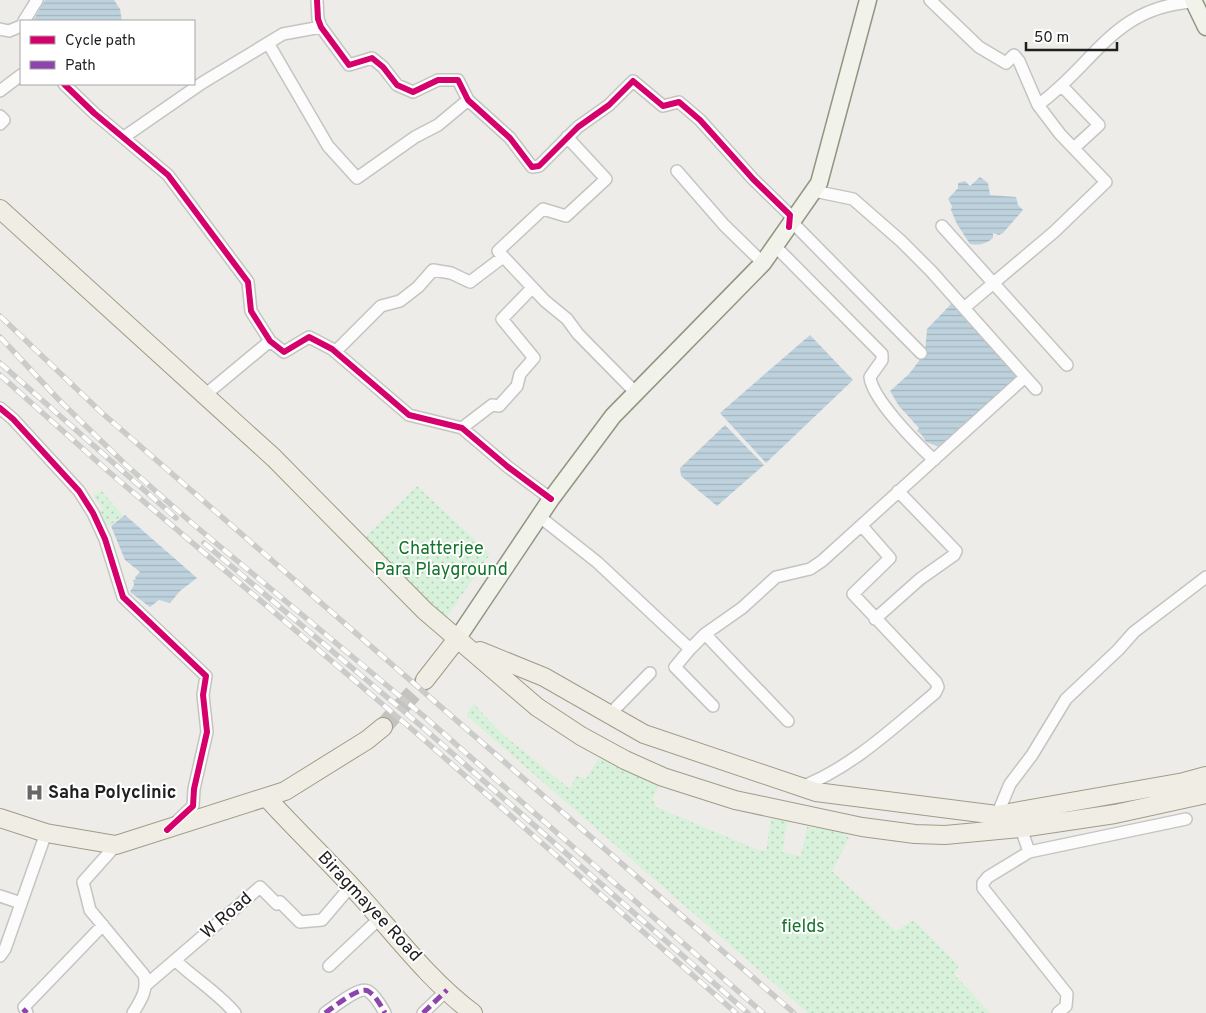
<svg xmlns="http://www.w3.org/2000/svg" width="1206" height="1013" viewBox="0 0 1206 1013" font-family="Overpass,sans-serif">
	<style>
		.park { fill: url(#park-dots) }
		.water { fill: url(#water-rules) }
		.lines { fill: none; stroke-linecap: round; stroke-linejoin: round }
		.primary-tunnel { stroke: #c4c3c0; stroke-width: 18; stroke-dasharray: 18 9; stroke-linecap: butt }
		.minor-casing { stroke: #c4c4c2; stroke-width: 14 }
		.secondary-casing { stroke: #919581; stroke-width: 19 }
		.primary-casing { stroke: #a19c87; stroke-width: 20 }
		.minor { stroke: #fcfcfc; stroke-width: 11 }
		.secondary { stroke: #f1f3eb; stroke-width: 16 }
		.primary { stroke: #f0ede5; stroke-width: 18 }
		.rail-casing { stroke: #cbcbca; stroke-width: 5.5 }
		.rail { stroke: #fff; stroke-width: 4; stroke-dasharray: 11; stroke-linecap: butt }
		.quiet { stroke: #8e44ad; stroke-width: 5; stroke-dasharray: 10 5; stroke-linecap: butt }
		.cycleway-casing { stroke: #fff; stroke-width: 9 }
		.cycleway { stroke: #d6006c; stroke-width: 6 }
		.labels { text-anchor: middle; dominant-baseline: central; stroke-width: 4; stroke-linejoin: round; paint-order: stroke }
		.park-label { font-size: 18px; fill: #15742b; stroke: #fff }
		.poi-label { font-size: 18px; font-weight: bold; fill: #1f1f1f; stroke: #fff; text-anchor: start }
		.street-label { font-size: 18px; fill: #1f1f1f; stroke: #fff }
	</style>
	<defs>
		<pattern id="park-dots" width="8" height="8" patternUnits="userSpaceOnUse" patternTransform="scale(1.25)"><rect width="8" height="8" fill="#d8f1db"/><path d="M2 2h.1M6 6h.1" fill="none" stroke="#b9cebc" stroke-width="1.8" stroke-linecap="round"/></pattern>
		<pattern id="water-rules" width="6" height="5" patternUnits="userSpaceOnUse" patternTransform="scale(1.25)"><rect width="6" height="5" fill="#bed2de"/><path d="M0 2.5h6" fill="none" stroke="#a3b4be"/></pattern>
	</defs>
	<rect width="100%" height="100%" fill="#edece8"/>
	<!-- park -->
	<path class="park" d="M417,486L490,554L446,618L364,538Z
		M101,490L123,516L110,525L101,526L96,514L104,509L93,496Z
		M474,704L501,733L570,789L576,776L586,779L598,759H606L658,785L653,799L656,807L758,850L766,851L771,817L788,819L782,852L801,856L807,827L840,831L849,838L832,871L896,931L914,920L959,966L954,974L990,1013H808L466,715Z"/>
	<!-- water -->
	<path class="water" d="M45,0H114L120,9L122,21H33Z
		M980,177L988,183L990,195L1016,197L1018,205L1023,210L1003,233L999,235L993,233V238C986,244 979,246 970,244L957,224L951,210L952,206L948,199L958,188V183L965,181L970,186Z
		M954,301L1019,374L994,400L942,448L926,442L922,435L917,431L919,428L899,406L890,391L909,374L925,353L927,329Z
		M810,335L853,380L766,463L720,413Z
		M725,425L764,465L717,506L681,476L680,468Z
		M125,515L197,578L180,591L170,603L159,600L150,607L130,592L134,585L133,580L136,579L135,577L140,572L125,560L111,526Z"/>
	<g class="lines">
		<!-- primary-tunnel -->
		<path class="primary-tunnel" d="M383,727L425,680"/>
		<defs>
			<path id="minor" d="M317,0L318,19L321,27L349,65L372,58L383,67L397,85L413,92L438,80H458L468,100L510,138L532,167L539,166L578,127L609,105L633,81L663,106L679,102L700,120L753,179L790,215L789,227
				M930,0L979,47L1006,63L1014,55L1019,61L1038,105C1095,64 1113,7 1193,2
				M24,21L37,0
				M0,29L9,31L21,26
				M268,43L328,146L357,178L415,137L438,125L468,100
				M64,84L94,113L168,175L248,282L251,311L270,341L284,352L309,337L332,349L409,415L462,428L508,467L551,499
				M1062,86L1099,125L1074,148
				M0,91L21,75
				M0,116L4,120L0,124
				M124,137L202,83L283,34L321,27
				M567,137L606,179L566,216L543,209L498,251L545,301L567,319L578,334L636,393
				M677,171L724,225L763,263
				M814,191L853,199L901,241L931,271L1036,389
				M792,222L921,353
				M942,226L1067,365
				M775,246L882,354V360L870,377C872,399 917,444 934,460
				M964,308L1054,232L1106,182L1060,134L1038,105
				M335,352L381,306L400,301L418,287L433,270L451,273L470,282L503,257
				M205,395L270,341
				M0,408L13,419L79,491L93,513L105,539L123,597L206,676L203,695L207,732L194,789L193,806L174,824
				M462,428L492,405L499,406L517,386L520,374L534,358L502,319L532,288
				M540,517L597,562L690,649L675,667L713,706
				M875,619L920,579L954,555L956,551L898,491
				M705,634L742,608L776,577L810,569L822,561L1025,377
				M690,649L705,634L788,721
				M610,714L650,673
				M801,787C851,768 893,728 935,693L938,687L936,682L853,594L890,558L862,526
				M997,815L1010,784L1032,755L1066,699L1118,650L1134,632L1206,577
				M1021,828L1029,852L988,877L983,883V888L1067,994L1066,1006L1058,1013
				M116,845L83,882L90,910L144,975C148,990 141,1000 133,1013
				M1029,852L1186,819
				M0,896L21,903
				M0,956L5,949L46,833
				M176,961C195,979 218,993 235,1013
				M329,966L380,918
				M146,985L260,887L277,904L280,902L300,922L322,920L351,886
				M27,1013L24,1007L103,925
				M325,1013C334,1007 359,986 368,991C376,996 381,1006 385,1013
				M423,1013L447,990"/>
			<path id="secondary" d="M1193,0L1206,27
				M457,639L551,499L613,416L763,263L819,183L868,0"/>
			<path id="primary" d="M0,209L274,458L425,611L537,707L581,736L625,760L663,777L735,800L862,827L915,834L945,835L1021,828L1115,814L1206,794
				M480,651L544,677L644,734L816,792L997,815L1184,782L1206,776
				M425,680L457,639
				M267,798C298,832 332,864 362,898C397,937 431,982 473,1013
				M0,818L46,833L116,845L285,791L367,740L383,727"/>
		</defs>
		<!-- minor casing -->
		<use href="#minor" class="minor-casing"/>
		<!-- secondary casing -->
		<use href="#secondary" class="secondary-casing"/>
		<!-- primary casing -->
		<use href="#primary" class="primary-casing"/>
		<!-- minor -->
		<use href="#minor" class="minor"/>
		<!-- secondary -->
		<use href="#secondary" class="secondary"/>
		<!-- primary -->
		<use href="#primary" class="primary"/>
		<defs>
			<path id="rail" d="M0,316L102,413L794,1013
				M0,337L59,400L126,465L193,524L426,718L763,1013
				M0,363L176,518
				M0,375L109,472L414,731L736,1013
				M204,543L420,725L748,1013"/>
		</defs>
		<!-- rail casing -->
		<use href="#rail" class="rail-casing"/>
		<!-- rail -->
		<use href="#rail" class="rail"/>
		<!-- quiet -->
		<path class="quiet" d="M23,1009L27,1013
			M325,1013C334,1007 359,986 368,991C376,996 381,1006 385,1013
			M423,1013L447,990"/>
		<defs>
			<path id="cycleway" d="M317,0L318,19L321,27L349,65L372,58L383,67L397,85L413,92L438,80H458L468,100L510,138L532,167L539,166L578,127L609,105L633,81L663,106L679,102L700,120L753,179L790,215L789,227
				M64,84L94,113L168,175L248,282L251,311L270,341L284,352L309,337L332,349L409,415L462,428L508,467L551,499
				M0,408L13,419L79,491L93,513L105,539L123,597L206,676L203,695L207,732L194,789L193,806L167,830"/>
		</defs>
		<!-- cycleway casing -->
		<use href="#cycleway" class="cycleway-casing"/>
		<!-- cycleway -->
		<use href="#cycleway" class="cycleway"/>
	</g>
	<!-- icons -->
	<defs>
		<symbol id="hospital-bare" viewBox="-9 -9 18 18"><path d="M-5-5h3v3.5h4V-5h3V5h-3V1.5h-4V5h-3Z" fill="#676765" stroke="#fff" stroke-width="2.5" paint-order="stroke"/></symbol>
	</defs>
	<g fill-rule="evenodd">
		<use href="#hospital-bare" x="22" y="780" width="25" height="25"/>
	</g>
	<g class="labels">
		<!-- park labels -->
		<g class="park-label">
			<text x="441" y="549">Chatterjee<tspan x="441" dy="21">Para Playground</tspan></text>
			<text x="803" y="927">fields</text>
		</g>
		<!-- poi labels -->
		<g class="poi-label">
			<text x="48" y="793">Saha Polyclinic</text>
		</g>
		<!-- street labels -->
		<g class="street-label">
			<text transform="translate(369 907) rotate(47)">Biragmayee Road</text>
			<text transform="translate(227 916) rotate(-41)">W Road</text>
		</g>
	</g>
	<!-- legend -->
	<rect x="20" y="20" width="175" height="65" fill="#ffffff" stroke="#a5a5a5"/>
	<rect x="30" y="36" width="25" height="8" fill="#d6006c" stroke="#a5a5a5"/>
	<text x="65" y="45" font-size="15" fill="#1f1f1f">Cycle path</text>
	<rect x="30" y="61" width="25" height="8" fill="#8e44ad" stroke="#a5a5a5"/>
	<text x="65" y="70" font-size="15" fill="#1f1f1f">Path</text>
	<!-- scale -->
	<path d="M1026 42v8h91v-8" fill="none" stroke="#1f1f1f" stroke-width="2.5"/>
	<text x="1034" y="42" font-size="15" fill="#1f1f1f" stroke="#ffffff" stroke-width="4" paint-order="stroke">50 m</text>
</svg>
